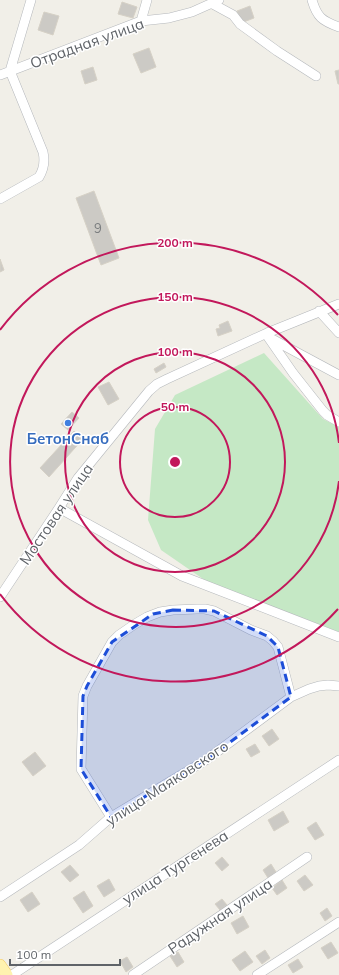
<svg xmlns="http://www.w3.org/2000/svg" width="339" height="975" viewBox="0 0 339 975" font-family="Mulish,sans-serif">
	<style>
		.green { fill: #c5e8c5 }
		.building { fill: #cccac5; stroke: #d6d1c6 }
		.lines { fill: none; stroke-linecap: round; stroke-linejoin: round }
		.minor-casing { stroke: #b5b8bc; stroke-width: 10 }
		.major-casing { stroke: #f2c960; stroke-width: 12 }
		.minor { stroke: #fff; stroke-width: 9 }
		.major { stroke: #fff2af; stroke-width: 11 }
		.marked { fill: #1d4ed8; fill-opacity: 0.2; stroke: #1d4ed8; stroke-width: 3; stroke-dasharray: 8 5; stroke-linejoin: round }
		.ring { fill: none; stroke: #c2185b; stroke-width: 2 }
		.shop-dot { fill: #3f7fe0; stroke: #fff; stroke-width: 1.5 }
		.labels { text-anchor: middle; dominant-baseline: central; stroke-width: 3; stroke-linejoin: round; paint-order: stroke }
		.number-label { font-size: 13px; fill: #7a7d7f }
		.street-label { font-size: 15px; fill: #5f6368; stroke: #fff }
		.shop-label { font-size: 15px; font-weight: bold; fill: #366cbe; stroke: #fff }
		.centre { fill: #c2185b; stroke: #fff; stroke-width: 2 }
		.ring-label { font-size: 12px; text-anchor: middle; font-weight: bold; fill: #c2185b; stroke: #fff; stroke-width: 3; stroke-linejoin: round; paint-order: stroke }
	</style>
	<rect width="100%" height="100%" fill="#f1efe8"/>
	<!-- green -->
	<path class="green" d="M264,353L323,419L339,427V632L206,581L161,550L148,520L155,429L175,395Z"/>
	<!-- building -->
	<path class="building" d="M122,2L137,7L133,18L118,14Z
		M250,6L254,18L241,23L237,11Z
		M44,12L59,16L53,35L38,30Z
		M149,48L156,67L141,73L133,54Z
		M93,67L97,80L85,84L81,71Z
		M339,70V84H338L335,71Z
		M94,191L119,258L101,265L76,198Z
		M0,259L4,270L0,272Z
		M228,321L232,331L218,336L216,329L220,328L219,325Z
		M164,363L166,367L156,373L154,369Z
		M109,382L119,399L108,405L98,387Z
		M72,412L79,418L68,430L61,424Z
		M74,431L83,439L49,477L40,468Z
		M272,729L279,739L269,746L262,736Z
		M255,744L260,752L251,757L246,749Z
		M35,752L46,766L33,776L22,762Z
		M283,811L289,822L274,831L268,820Z
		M316,822L324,835L315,840L307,828Z
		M222,857L229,865L222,871L215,863Z
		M271,864L276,872L268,878L263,870Z
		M70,865L79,875L70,882L61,872Z
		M305,875L313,885L304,891L297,881Z
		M109,879L115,890L104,897L97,886Z
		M282,880L287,888L277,895L272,888Z
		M84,891L93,906L83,913L73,898Z
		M32,892L40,904L28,912L20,900Z
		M222,899L227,905L220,910L215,904Z
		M327,908L332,916L325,921L320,913Z
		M243,916L249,927L237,934L231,923Z
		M331,942L338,953L328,959L321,948Z
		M265,950L270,958L262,964L256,956Z
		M245,951L253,962L240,971L232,960Z
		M178,952L184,962L177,967L170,956Z
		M127,957L133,967L126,972L120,961Z
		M298,959L303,967L293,973L288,965Z"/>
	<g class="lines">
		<defs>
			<path id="minor" d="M312,0C317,17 322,21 339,27
				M211,3L233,15L240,24L277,51L316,76
				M141,21L147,0
				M0,75L141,21L169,18L192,12L219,0
				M0,199L39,177C44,169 45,161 43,152L10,71L31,0
				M319,311L339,333
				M268,337L293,373L323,411L327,415L339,422
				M270,338L339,375
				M59,508L182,576L339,637
				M0,597L59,508L78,478L149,391L157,384L167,379L267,333L339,304
				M111,817L81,769L83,696L87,686L112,642L119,635L135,624L147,617L160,612L173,610L197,609H205L214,611L251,630L267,636L273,641L278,647L291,697
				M0,897L79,845L111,817L206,760L291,697L309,689L319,686L328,685L339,686
				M12,975L339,760
				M133,975L307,857
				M257,975L339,922"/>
			<path id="major" d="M0,965L7,975"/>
		</defs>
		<!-- minor casing -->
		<use href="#minor" class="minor-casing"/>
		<!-- major casing -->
		<use href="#major" class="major-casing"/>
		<!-- minor -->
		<use href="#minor" class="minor"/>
		<!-- major -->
		<use href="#major" class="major"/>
	</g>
	<!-- marked area -->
	<path class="marked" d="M173,610L214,611L267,636L278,647L291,697L206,760L111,817L81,769L83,696L87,686L112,642L153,614Z"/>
	<!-- distance rings -->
	<g class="ring">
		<circle cx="175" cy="462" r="55"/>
		<circle cx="175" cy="462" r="110"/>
		<path d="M339 481A165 165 0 1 1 339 443"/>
		<path d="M338 609A219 219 0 0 1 0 594M0 330A219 219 0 0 1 338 315"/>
	</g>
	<!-- markers -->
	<circle class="shop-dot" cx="68" cy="423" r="4"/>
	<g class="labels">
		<!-- number labels -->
		<g class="number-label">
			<text x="98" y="228">9</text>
		</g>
		<!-- street labels -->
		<g class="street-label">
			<text transform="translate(87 43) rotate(-20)">Отрадная улица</text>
			<text transform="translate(56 514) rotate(-56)">Мостовая улица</text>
			<text transform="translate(167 783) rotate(-33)">улица Маяковского</text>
			<text transform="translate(175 867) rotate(-33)">улица Тургенева</text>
			<text transform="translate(220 916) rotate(-34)">Радужная улица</text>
		</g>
		<!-- shop labels -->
		<g class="shop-label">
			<text x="68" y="438">БетонСнаб</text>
		</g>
	</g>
	<circle cx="175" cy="462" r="6" class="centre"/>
	<g class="ring-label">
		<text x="175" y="247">200 m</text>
		<text x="175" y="301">150 m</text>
		<text x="175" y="356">100 m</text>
		<text x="175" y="411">50 m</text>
	</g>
	<!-- scale -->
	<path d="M10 959v6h110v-6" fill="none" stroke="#5f6368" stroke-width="2"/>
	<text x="16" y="959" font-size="12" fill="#5f6368" stroke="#ffffff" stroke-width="3" paint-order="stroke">100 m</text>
</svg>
